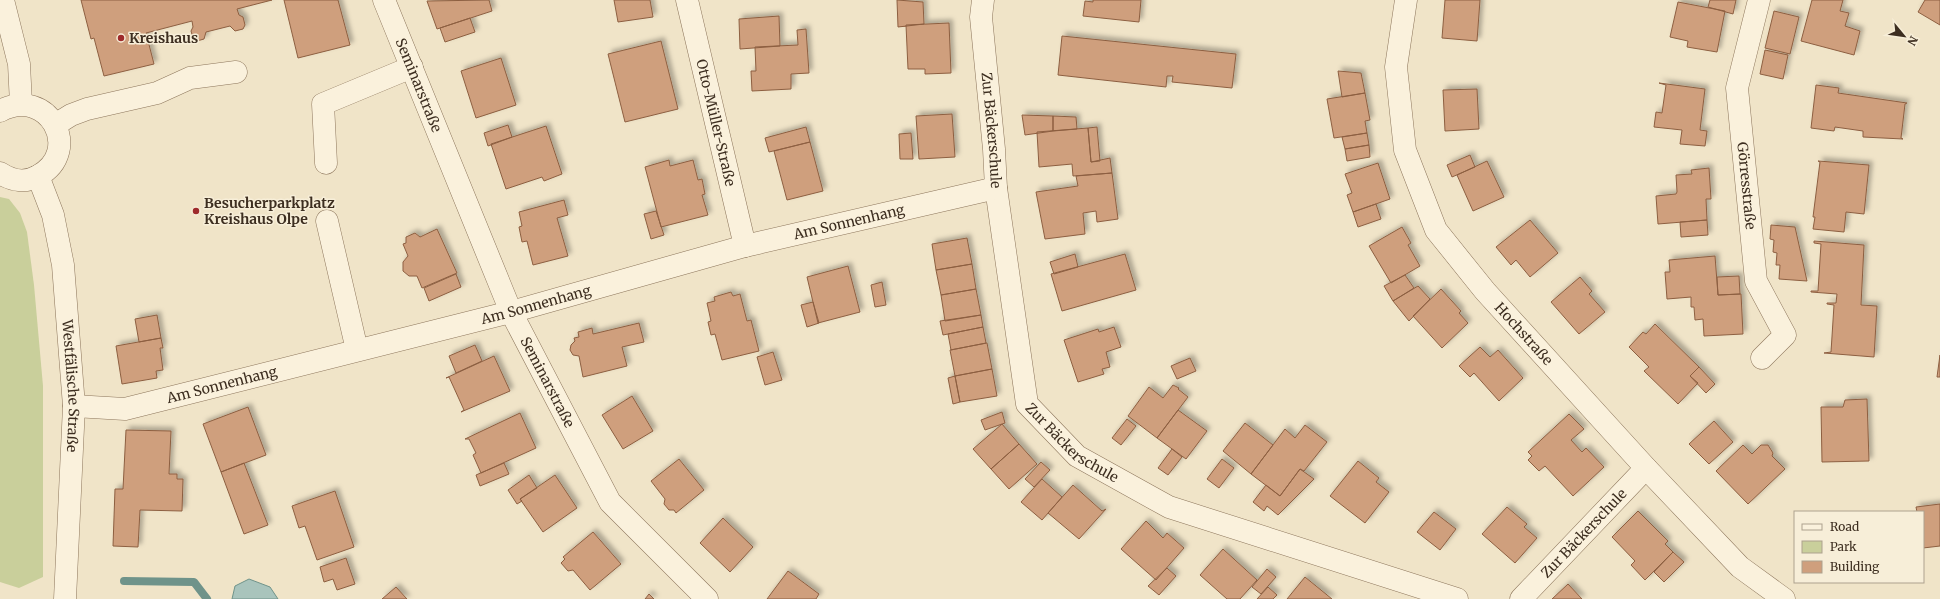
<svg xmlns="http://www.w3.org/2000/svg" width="1940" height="599" viewBox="0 0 1940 599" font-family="Merriweather,serif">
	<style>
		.green { fill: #c9cf9b }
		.water { fill: #a9c4bc; stroke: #6f938a }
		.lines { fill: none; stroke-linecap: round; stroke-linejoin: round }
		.stream { stroke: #6f938a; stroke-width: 8 }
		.building { fill: #cf9f7d; stroke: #8d5f41; filter: url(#shadow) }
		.minor-casing { stroke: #8d765c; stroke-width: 23 }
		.minor { stroke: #faf1dc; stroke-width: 22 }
		.poi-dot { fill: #9e2a2b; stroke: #f7eed8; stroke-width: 1.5 }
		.labels { text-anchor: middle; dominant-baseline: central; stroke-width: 3; stroke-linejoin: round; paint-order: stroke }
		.poi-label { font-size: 14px; font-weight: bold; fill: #3d2e20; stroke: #f7eed8; text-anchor: start }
		.street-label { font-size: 14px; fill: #3d2e20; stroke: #f7eed8 }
	</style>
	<defs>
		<filter id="shadow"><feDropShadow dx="3.5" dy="-3.5" stdDeviation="2" flood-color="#0004"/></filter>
	</defs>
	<rect width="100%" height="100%" fill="#f0e4c8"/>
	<!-- green -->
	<path class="green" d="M0,197L9,199L20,213L27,232L34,285L43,386V577L19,588L0,582Z"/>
	<!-- water -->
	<path class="water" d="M249,579L270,587L278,599H232L235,586Z"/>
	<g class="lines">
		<!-- stream -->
		<path class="stream" d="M124,581L194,582L207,599"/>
	</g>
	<!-- building -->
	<path class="building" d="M81,0H272L237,9L239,15L243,17L245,25L243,29L235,31L230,26L206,32L204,39L197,41L193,38L191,31L193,27L192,21L146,33L154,64L104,76L94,38L91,39Z
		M284,0H338L350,45L298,58Z
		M489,0L492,11L437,29L427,1Z
		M614,0H650L653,17L618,22Z
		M897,0L923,2L924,24L898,27Z
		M1093,0H1141L1139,22L1083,16L1085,1L1093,2Z
		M1445,0H1480L1477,41L1442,38Z
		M1710,0H1736L1733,14L1708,7Z
		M1812,0H1843L1840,11L1849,13L1845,26L1860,31L1854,55L1801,41Z
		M1925,0H1940V25L1918,12Z
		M1678,2L1725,11L1717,52L1687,47L1688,41L1670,37Z
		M1774,11L1799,17L1790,54L1765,48Z
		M779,16L780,46L740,49L739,19Z
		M470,18L475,32L445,42L440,28Z
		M949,23L951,73L925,74V69H908L906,25Z
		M806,29L809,73L791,74V89L752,91L751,71H756L755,47L798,45L797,30Z
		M1062,36L1236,54L1232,88L1172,82L1173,76H1167L1166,87L1058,75Z
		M661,41L678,109L625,122L608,54Z
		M1765,50L1788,55L1783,79L1760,74Z
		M501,58L516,105L476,118L461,71Z
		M1338,71L1361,73L1365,93L1342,97Z
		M1659,83L1705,89L1700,130L1707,131L1705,146L1680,144L1682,130L1654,127L1656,112L1662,113L1666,85Z
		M1816,85L1839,88L1838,93L1907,103L1905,104L1901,138L1903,139L1863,137V131L1835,127L1834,131L1811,128Z
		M1477,89L1479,129L1445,131L1443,90Z
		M1365,93L1370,120L1365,121L1367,133L1334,138L1327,99Z
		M952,114L955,157L919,159L916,116Z
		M1022,115L1053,116V131L1025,135Z
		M1053,116L1076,117L1077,129L1053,131Z
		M508,125L512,137L488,146L484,133Z
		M546,126L562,174L544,181L542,177L506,189L491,144Z
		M806,127L810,142L769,152L765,138Z
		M1097,127L1100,161L1091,162L1088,128Z
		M1088,128L1091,162L1110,158L1112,173L1073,176L1072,164L1039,167L1037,132Z
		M911,133L913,159H900L899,134Z
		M1367,133L1369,145L1345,149L1342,137Z
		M810,142L823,191L787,200L774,151Z
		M1369,145L1370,157L1347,161L1345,149Z
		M1470,155L1475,167L1452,177L1447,165Z
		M669,160L670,166L693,160L698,180L702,179L705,194L702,195L708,215L661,227L645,167Z
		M1487,161L1504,197L1473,211L1457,175Z
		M1818,161L1869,165L1864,214L1846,212L1844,232L1813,229L1815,217H1813L1820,162Z
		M1378,163L1390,199L1353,212L1347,195L1352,193L1345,174Z
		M1709,168L1711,199H1706L1707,220L1658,224L1656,196L1676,194L1677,192L1676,175L1692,174L1691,170Z
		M1112,173L1118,219L1097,222L1096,211L1083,213L1085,234L1045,239L1036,192L1078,186L1076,176Z
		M564,200L568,215L557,218L568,256L533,265L527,241L522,242L519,227L522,226L519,212Z
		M1376,204L1381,219L1358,227L1353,212Z
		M656,211L664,235L651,239L644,214Z
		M1530,220L1558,253L1530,277L1516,260L1511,265L1496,247Z
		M1707,220L1708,235L1681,237L1680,222Z
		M1771,225L1795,227L1807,281L1779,279L1780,265H1776L1777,253L1773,252L1774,240L1770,239Z
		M1402,227L1411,243L1408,245L1420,266L1391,283L1369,246Z
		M437,229L457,273L422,288L417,276H409L403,271V262L408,256L403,244L406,243V237L415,233L420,237Z
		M967,238L972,264L936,270L932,244Z
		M1814,241L1864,245L1861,305L1877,306L1874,357L1824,353L1831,352L1834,305L1827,304V303H1836L1837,294L1811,292V291H1818L1821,244L1814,243Z
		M1075,254L1078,267L1054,274L1050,262Z
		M1125,254L1136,290L1062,311L1051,274Z
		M1715,256L1718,295L1741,294L1743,334L1704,336L1703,319L1695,320L1694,307H1691V297L1667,299L1665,272H1670L1669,260Z
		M972,264L976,289L941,295L936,270Z
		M848,266L860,312L818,323L807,277Z
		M456,274L461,287L429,301L424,288Z
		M1405,275L1414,288L1393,301L1384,286Z
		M1739,276L1740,294L1718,295L1717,277Z
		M1580,277L1592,291L1589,294L1605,312L1579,334L1551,302Z
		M882,282L886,305L875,307L871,285Z
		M1418,286L1430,299L1409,321L1393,301Z
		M976,289L981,315L945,321L941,295Z
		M1441,289L1461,311L1459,313L1468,323L1442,348L1413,316Z
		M731,292L733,296L740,294L747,321L751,320L759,351L722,360L715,334L711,335L708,322L711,321L707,303L715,301L714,297Z
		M813,302L819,323L807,327L801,305Z
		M157,315L161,338L139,342L135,319Z
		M981,315L983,327L943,335L940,321Z
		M639,323L644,342L622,347L627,366L583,377L579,356L573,355L570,350L571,345L575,341L574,338L579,337L578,332L592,328L593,334Z
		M1655,324L1699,367L1690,376L1698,383L1678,404L1644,371L1649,367L1629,347L1643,332L1646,334Z
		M983,327L986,343L951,350L948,334Z
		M1114,327L1121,347L1106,352L1110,367L1102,369L1104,374L1078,382L1064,340L1098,329L1099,332Z
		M161,338L163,348H160L163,370L156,371L157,378L122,384L116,346Z
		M987,343L992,369L955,376L950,350Z
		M475,345L482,361L456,373L449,356Z
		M1480,347L1490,357L1498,350L1523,378L1499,401L1474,373L1470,377L1459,366Z
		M773,352L782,380L765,385L757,357Z
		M1940,355V377H1937Z
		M494,356L510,391L461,412L464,410L449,377L446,378Z
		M1190,358L1196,371L1177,379L1171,366Z
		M1699,367L1715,384L1706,393L1690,376Z
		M992,369L997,396L960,402L955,376Z
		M955,376L960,402L953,404L948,378Z
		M1173,385L1179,388L1178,389L1188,397L1157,438L1128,416L1149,387L1163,398Z
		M632,396L653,431L623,449L602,415Z
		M1867,399L1869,461L1822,462L1821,407H1843L1845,400Z
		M248,407L266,455L221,472L203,424Z
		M1178,410L1207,431L1186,459L1157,438Z
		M1002,412L1005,423L985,430L981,420Z
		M520,413L536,448L481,473L473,455L476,453L469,439H465Z
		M1569,414L1584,429L1571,440L1582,452L1586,448L1604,467L1573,496L1545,466L1539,471L1528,460L1532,456L1528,452Z
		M1127,419L1136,426L1121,445L1112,438Z
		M1714,421L1733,442L1709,464L1689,444Z
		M1245,423L1273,445L1251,474L1223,451Z
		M1002,424L1019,444L991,469L973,449Z
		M1305,425L1327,442L1304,471L1300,469L1280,496L1251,474L1285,429L1295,438Z
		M126,430L171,431L169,474H177V479H183L182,511L140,510L138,547L113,546L115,489H123Z
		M1019,444L1037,464L1009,489L991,469Z
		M1743,445L1752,454L1761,445H1768L1773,453L1772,456L1785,469L1748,504L1716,471Z
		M1172,449L1182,457L1168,475L1158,468Z
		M679,459L704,490L676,513L674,510H669L664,504L665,499L651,481Z
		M1222,459L1234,468L1219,488L1207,479Z
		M1358,461L1379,478L1376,482L1389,492L1365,523L1330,496Z
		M1041,462L1050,470L1034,487L1025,479Z
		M244,463L268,525L244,534L221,472Z
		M504,463L509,474L480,486L476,475Z
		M1300,469L1314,479L1278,515L1267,506L1264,511L1253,502L1266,485L1280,496Z
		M529,475L537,488L520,499L522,501L517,504L508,490Z
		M555,475L577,508L543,532L520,499Z
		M1042,479L1062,497L1042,520L1021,502Z
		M1073,485L1102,511L1106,509L1079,539L1048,513Z
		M335,491L354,547L317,560L305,526L299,528L292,506Z
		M1940,504V546L1923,548V512H1917L1916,507Z
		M1507,507L1527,524L1524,527L1537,538L1515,563L1482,534Z
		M1638,511L1668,541L1665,544L1673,552L1645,580L1631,565L1635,561L1612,537Z
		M1434,512L1456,529L1440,550L1417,532Z
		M723,518L753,547L730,572L700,543Z
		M1146,521L1163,538L1167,533L1184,548L1156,580L1121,549Z
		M593,532L621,564L590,590L573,570L568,571L561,563L565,559L563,557Z
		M1223,549L1257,580L1240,599H1227L1200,575Z
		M1673,552L1684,562L1664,582L1654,572Z
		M346,558L355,584L337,590L333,579L324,582L320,567Z
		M1167,568L1176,576L1159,595L1148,586Z
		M1267,569L1276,577L1261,594L1252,587Z
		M788,571L819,594L816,599H767Z
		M1305,577L1332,599H1287Z
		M1568,584L1582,599H1552Z
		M396,587L407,599H382Z
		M1268,587L1277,595L1273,599H1257Z
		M649,594L654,599H645Z"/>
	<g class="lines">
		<defs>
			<g id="minor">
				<path d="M3,0L19,64L21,104"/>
				<path id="s1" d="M384,0L511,312L610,502L707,599"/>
				<path id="s2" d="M687,0L745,246"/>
				<path id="s3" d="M983,0L981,17L994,149L996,188L1027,404L1077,456L1169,507L1457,599"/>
				<path id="s4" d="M1406,0L1396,67L1405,150L1436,230L1485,291L1646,468L1740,567L1784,599"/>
				<path id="s5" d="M1759,0L1737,88L1756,281L1785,335L1762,358"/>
				<path d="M0,111C48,85 84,151 38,176C26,183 12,181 0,173"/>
				<path d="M55,125L71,115L87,109L157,93L190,78L236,72"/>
				<path d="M326,163L323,104L412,67"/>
				<path id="s6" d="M38,176L53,215L63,265L74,406L65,599"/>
				<path d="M327,221L357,350"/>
				<path id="s7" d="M74,406L125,409L511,312L745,246L996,188"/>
				<path id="s8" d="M1521,599L1646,468"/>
			</g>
		</defs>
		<!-- minor casing -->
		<use href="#minor" class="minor-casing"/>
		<!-- minor -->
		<use href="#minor" class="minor"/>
	</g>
	<!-- markers -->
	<g class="poi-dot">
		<circle cx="121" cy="38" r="4"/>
		<circle cx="196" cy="211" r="4"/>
	</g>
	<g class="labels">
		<!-- poi labels -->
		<g class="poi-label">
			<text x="129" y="38">Kreishaus</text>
			<text x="204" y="203">Besucherparkplatz<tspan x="204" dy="16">Kreishaus Olpe</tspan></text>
		</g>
		<!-- street labels -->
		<g class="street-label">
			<text stroke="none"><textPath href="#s1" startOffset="92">Seminarstraße</textPath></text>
			<text stroke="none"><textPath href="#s2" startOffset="126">Otto-Müller-Straße</textPath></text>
			<text stroke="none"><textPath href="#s3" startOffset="131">Zur Bäckerschule</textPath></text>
			<text stroke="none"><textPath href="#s5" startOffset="189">Görresstraße</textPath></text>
			<text stroke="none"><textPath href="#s7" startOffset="799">Am Sonnenhang</textPath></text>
			<text stroke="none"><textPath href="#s7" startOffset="475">Am Sonnenhang</textPath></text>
			<text stroke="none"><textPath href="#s4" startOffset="373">Hochstraße</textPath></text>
			<text stroke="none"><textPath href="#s1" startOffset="416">Seminarstraße</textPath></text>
			<text stroke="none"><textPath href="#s7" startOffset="151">Am Sonnenhang</textPath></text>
			<text stroke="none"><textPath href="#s6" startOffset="214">Westfälische Straße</textPath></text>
			<text stroke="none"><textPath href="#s3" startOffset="467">Zur Bäckerschule</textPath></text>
			<text stroke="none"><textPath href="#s8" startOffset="91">Zur Bäckerschule</textPath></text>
		</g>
	</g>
	<!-- legend -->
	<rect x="1794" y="511" width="130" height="72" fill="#f7eed8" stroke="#ada18e"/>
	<rect x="1802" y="524" width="20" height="6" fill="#faf1dc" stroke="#ada18e"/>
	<text x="1830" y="531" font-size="12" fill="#3d2e20">Road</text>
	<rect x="1802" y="541" width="20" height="12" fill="#c9cf9b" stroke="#ada18e"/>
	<text x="1830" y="551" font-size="12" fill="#3d2e20">Park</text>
	<rect x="1802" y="561" width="20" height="12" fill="#cf9f7d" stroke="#ada18e"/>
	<text x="1830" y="571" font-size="12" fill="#3d2e20">Building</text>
	<!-- north arrow -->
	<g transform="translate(1904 36) rotate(119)" stroke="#f7eed8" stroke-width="3" paint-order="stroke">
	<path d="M0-3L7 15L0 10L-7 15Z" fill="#3d2e20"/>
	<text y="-6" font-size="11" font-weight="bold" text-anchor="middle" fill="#3d2e20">N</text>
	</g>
</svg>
